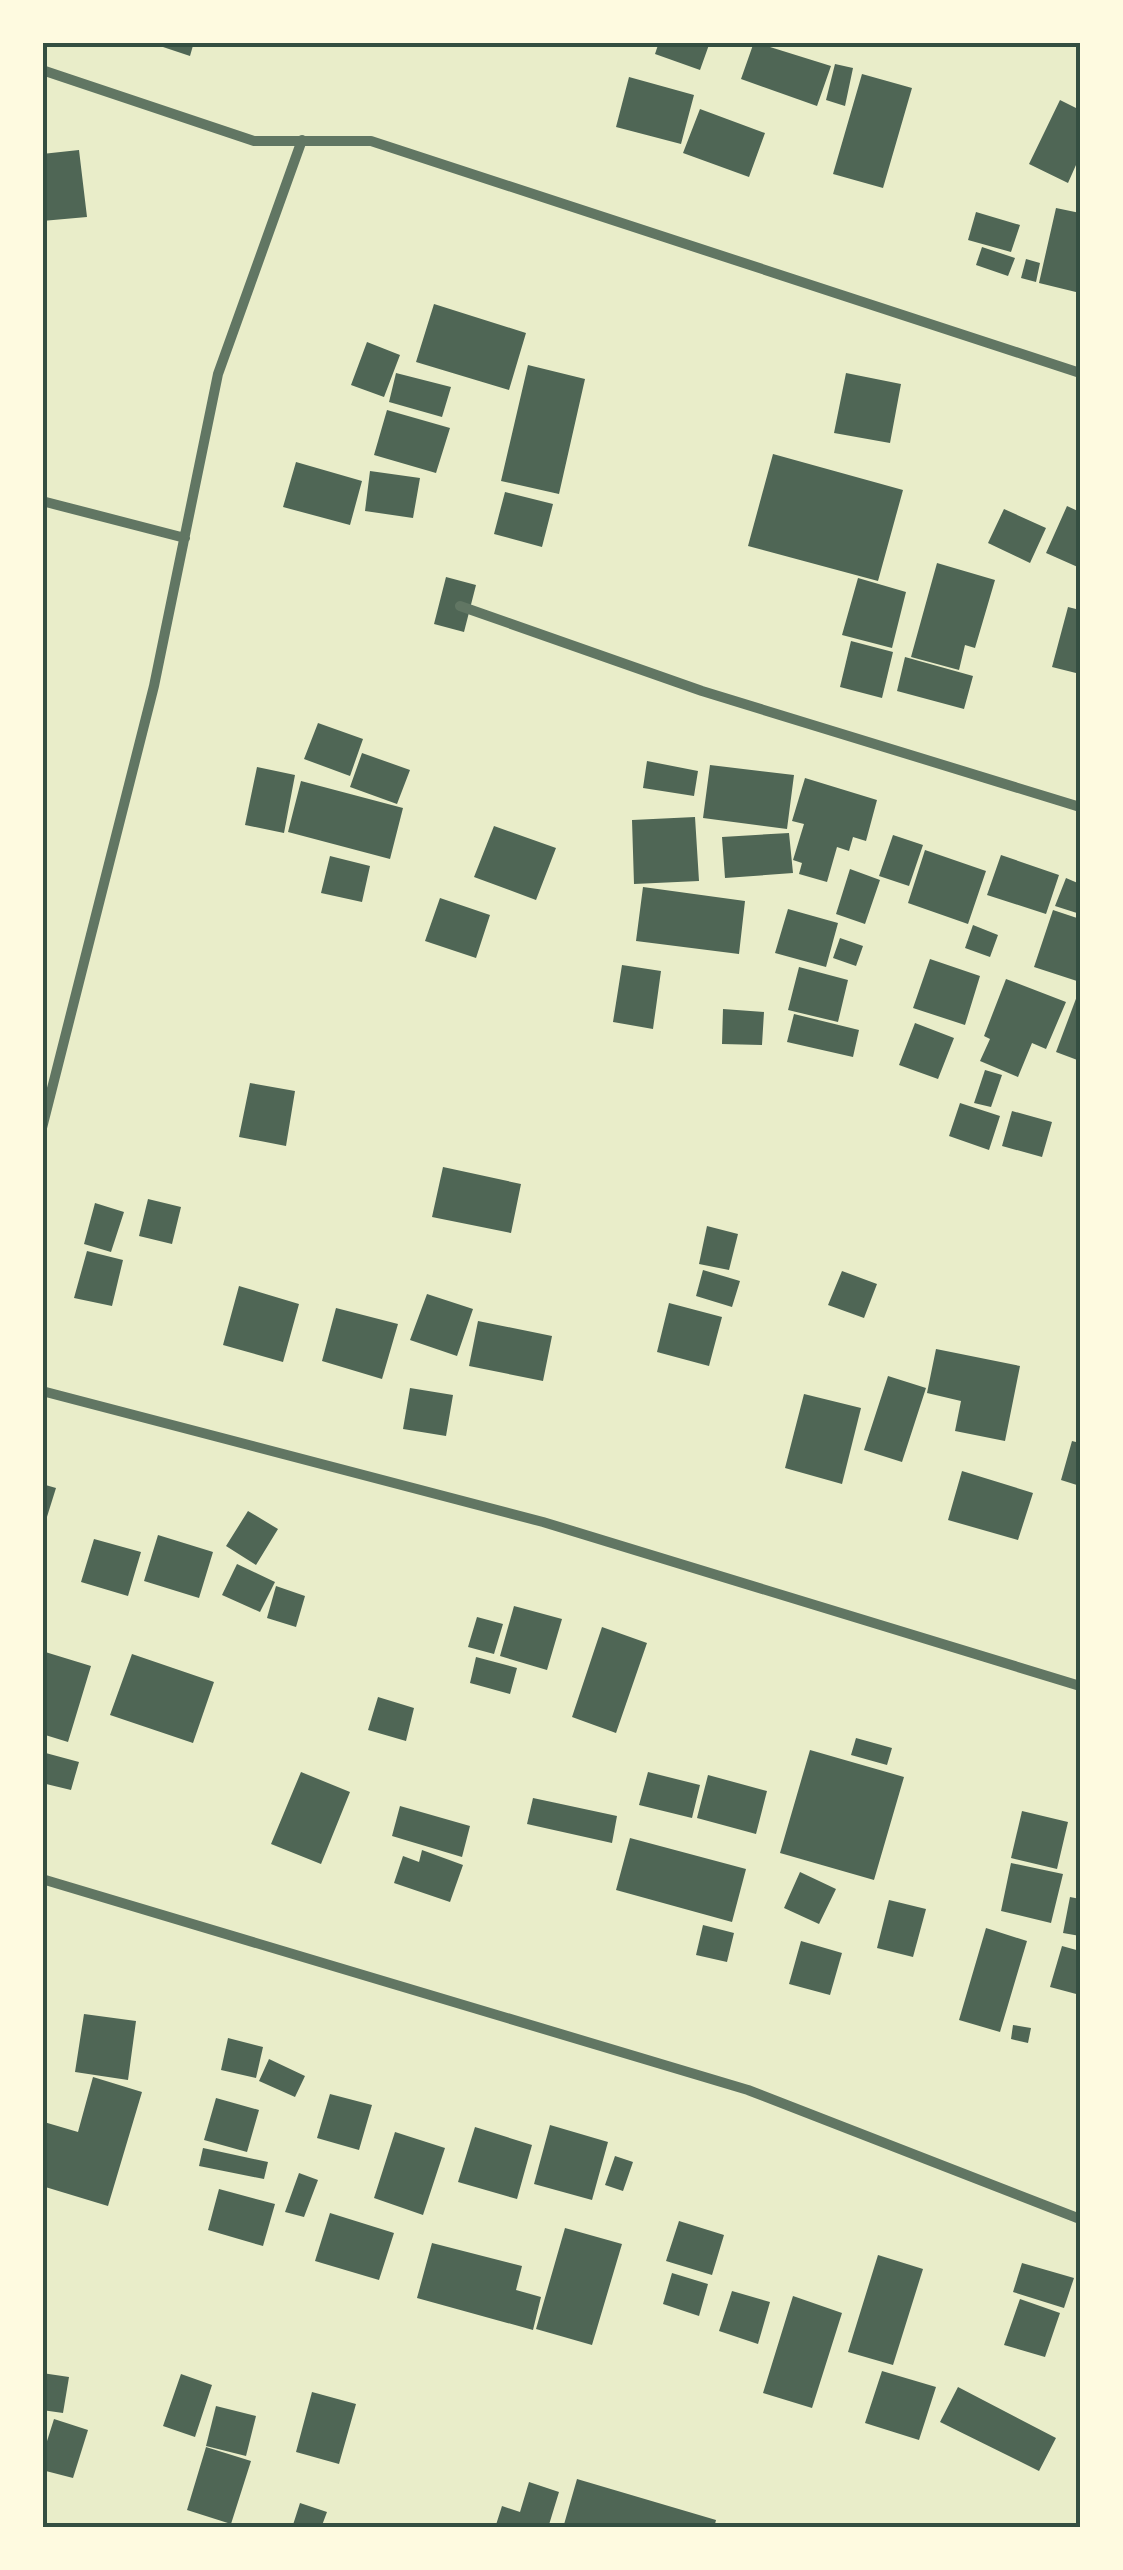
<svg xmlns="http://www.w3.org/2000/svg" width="1123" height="2570" viewBox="0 0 1123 2570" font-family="Poppins,sans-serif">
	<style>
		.building { fill: #4f6655 }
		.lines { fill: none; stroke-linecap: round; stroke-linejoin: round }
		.minor { stroke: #617663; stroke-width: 10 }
		.neatline { fill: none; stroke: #344e41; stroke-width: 4 }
	</style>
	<rect width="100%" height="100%" fill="#e9edc9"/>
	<!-- building -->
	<path class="building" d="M148,42H194L190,56Z
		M659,42H710L700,70L655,54Z
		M754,42L831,66L817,106L741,79Z
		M835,64L853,68L845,106L826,100Z
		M862,74L912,88L883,188L833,174Z
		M629,77L694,95L681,144L616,127Z
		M1060,100L1080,110V156L1068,183L1029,164Z
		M700,109L765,133L749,177L683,153Z
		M79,150L87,217L42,221V154Z
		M1056,208L1080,213V293L1039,283Z
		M976,212L1020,225L1011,252L968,240Z
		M982,247L1015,258L1008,276L976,265Z
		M1026,259L1040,263L1036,282L1021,278Z
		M434,304L526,333L509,390L416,362Z
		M367,342L400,355L384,397L351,385Z
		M528,365L585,379L559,494L501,481Z
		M396,373L451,387L442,417L389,402Z
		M846,373L901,384L890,443L834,433Z
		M387,410L450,428L436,473L374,455Z
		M773,454L903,490L878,581L748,546Z
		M296,462L362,481L350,525L283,507Z
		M370,471L420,478L413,518L365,511Z
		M505,492L553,504L542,547L494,534Z
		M1067,506L1080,512V568L1046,553Z
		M1004,509L1046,528L1030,563L988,543Z
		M937,563L995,580L975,648L965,645L959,670L911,657Z
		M446,577L476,585L464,632L434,624Z
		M858,578L906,592L892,648L842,635Z
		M1068,607L1080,610V674L1052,667Z
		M851,641L893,652L882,698L840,687Z
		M905,657L973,676L964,709L897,691Z
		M318,723L363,739L350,776L304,759Z
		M362,753L410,770L397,804L350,787Z
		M647,761L698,771L694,796L643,788Z
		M710,765L794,775L787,829L703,818Z
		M257,767L295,775L284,833L245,825Z
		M805,778L877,800L866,841L853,837L849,851L837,847L827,882L799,874L802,863L793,860L804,824L792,821Z
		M301,781L403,808L390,859L288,832Z
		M695,817L699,881L634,884L632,820Z
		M494,826L556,848L536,900L474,877Z
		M789,833L793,873L725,878L722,837Z
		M893,835L923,845L909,886L879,876Z
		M925,850L986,871L968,924L908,903Z
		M1001,855L1059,875L1046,914L987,895Z
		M330,856L370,866L362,902L321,893Z
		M850,869L880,880L865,924L836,914Z
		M1066,878L1080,884V914L1055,906Z
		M643,887L745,901L739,954L636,941Z
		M440,898L490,915L476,958L425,941Z
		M788,909L838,923L826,967L775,953Z
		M1053,910L1080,919V982L1034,967Z
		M973,925L998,935L990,957L965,948Z
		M840,938L863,946L856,966L833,958Z
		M930,959L980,976L965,1025L913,1008Z
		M622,965L661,971L653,1029L613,1022Z
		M799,967L848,980L838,1022L788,1010Z
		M1006,979L1066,1002L1046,1049L1032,1043L1018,1077L980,1061L990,1039L984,1036Z
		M1080,988V1061L1056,1052Z
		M723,1009L764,1012L762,1045L722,1044Z
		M794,1014L859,1030L853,1057L787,1042Z
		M915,1023L954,1038L938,1079L899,1065Z
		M985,1070L1002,1075L991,1107L974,1103Z
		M250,1083L295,1091L286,1146L239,1137Z
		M960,1103L1000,1116L989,1150L949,1136Z
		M1012,1111L1052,1122L1042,1157L1002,1146Z
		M443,1167L521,1184L511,1233L432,1217Z
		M148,1199L181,1207L172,1244L139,1236Z
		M95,1203L124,1212L111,1252L84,1244Z
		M707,1226L738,1234L729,1270L699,1264Z
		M87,1251L123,1260L112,1306L74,1298Z
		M703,1270L740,1281L732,1307L696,1296Z
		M842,1271L877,1284L864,1318L828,1305Z
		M239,1286L299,1304L283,1362L223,1345Z
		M427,1294L473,1309L457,1356L410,1340Z
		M669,1303L722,1317L709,1366L657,1352Z
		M336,1308L398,1324L382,1379L322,1361Z
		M478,1321L552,1336L543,1381L469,1366Z
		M936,1349L1020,1366L1005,1441L955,1431L961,1401L927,1393Z
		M888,1376L926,1388L902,1462L864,1450Z
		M410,1388L453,1395L446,1436L403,1429Z
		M804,1394L861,1408L842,1484L785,1468Z
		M1072,1441L1080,1443V1486L1061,1480Z
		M962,1471L1033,1493L1018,1540L948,1520Z
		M42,1484L56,1488L46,1520L42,1519Z
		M248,1511L278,1529L256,1565L226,1546Z
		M158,1535L213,1552L199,1598L144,1581Z
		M94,1539L141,1552L128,1596L81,1582Z
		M237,1564L275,1582L260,1612L222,1595Z
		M276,1586L305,1596L296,1627L267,1618Z
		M514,1606L562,1619L547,1670L500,1656Z
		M477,1617L503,1624L494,1654L468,1647Z
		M602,1627L647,1643L616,1733L572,1717Z
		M42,1651L91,1666L68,1742L42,1734Z
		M132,1654L214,1682L193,1743L110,1715Z
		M476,1657L517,1668L510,1694L470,1683Z
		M378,1697L414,1708L406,1741L368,1730Z
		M856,1738L892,1748L887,1765L851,1755Z
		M810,1750L904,1777L874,1880L780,1853Z
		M42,1752L79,1762L71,1790L42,1783Z
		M301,1772L350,1792L321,1864L271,1844Z
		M648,1772L700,1785L692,1818L639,1805Z
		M708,1775L767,1791L756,1834L697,1818Z
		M533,1798L617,1816L612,1843L527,1824Z
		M400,1806L470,1826L462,1857L392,1836Z
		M1022,1811L1068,1822L1057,1869L1011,1858Z
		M630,1838L746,1869L732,1922L616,1890Z
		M422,1850L463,1865L450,1902L394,1883L403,1856L419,1862Z
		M1011,1863L1063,1874L1051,1923L1001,1911Z
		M800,1872L836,1889L819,1924L784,1908Z
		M1070,1897L1080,1899V1936L1063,1933Z
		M889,1900L926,1909L913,1957L877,1948Z
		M703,1925L734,1933L727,1962L696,1955Z
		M986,1928L1027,1941L1000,2032L959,2020Z
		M801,1941L842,1953L830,1995L789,1984Z
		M1062,1946L1080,1951V1995L1050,1987Z
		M84,2014L136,2021L128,2080L75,2072Z
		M1013,2025L1031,2028L1028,2043L1011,2039Z
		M228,2038L263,2047L256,2078L221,2070Z
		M269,2059L305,2076L295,2097L259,2081Z
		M93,2077L142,2092L108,2206L42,2186L44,2122L78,2132Z
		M330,2094L372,2105L359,2150L317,2138Z
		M216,2098L259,2110L247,2152L204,2140Z
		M550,2125L608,2142L592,2200L534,2184Z
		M475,2127L532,2145L517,2199L458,2182Z
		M395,2132L445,2148L423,2215L374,2198Z
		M203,2148L268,2162L264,2179L199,2166Z
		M615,2156L633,2162L623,2191L605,2185Z
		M299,2173L318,2180L304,2217L285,2212Z
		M219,2189L275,2204L263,2246L208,2230Z
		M330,2213L394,2233L379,2280L315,2261Z
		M679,2221L724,2235L712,2275L666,2261Z
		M565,2228L622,2244L592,2345L536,2329Z
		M432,2243L522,2266L516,2290L541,2297L533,2330L417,2298Z
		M878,2255L923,2269L893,2365L848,2352Z
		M1022,2263L1074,2278L1064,2308L1013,2292Z
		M672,2273L708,2284L699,2316L663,2304Z
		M732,2291L770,2302L758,2344L719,2331Z
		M793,2296L842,2313L812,2408L763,2393Z
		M1020,2299L1060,2313L1045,2357L1004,2345Z
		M882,2371L936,2387L919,2440L865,2423Z
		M42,2373L69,2377L63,2413L42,2410Z
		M181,2374L212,2385L195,2437L163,2426Z
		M958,2387L1056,2438L1039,2471L940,2422Z
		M312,2392L356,2404L339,2464L296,2452Z
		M216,2406L256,2416L246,2456L206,2446Z
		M54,2419L88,2430L73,2478L42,2470V2457Z
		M206,2447L251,2461L231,2524L187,2510Z
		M577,2479L716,2520L714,2528H563Z
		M529,2482L559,2492L548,2528H495L502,2506L520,2512Z
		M300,2503L327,2512L321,2528H292Z"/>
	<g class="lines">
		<!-- minor -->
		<path class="minor" d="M42,70L254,141H371L1080,373
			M42,501L185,538
			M460,606L702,691L1080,807
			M42,1128L154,686L218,374L302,140
			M42,1391L543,1522L1080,1686
			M42,1879L748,2090L1080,2219"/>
	</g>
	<!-- border -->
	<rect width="1123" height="2570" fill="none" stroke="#fefae0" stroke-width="90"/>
	<rect x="45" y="45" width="1033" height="2480" class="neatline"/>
</svg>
